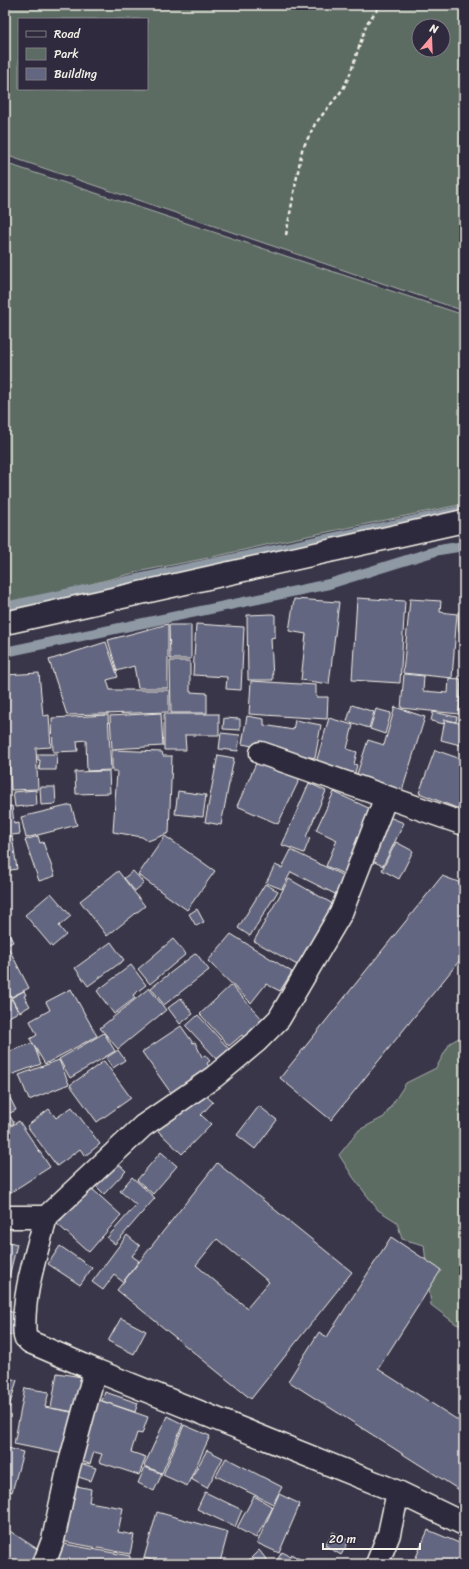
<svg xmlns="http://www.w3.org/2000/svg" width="469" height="1569" viewBox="0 0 469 1569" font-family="Sriracha,sans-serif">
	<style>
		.green { fill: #5c6c64; stroke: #a8aea6; fill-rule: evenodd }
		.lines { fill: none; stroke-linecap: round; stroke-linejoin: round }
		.stream { stroke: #8f99a4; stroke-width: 10 }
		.building { fill: #636680; stroke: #f4f1e8; fill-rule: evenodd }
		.minor-casing { stroke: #f4f1e8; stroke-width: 25 }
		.tertiary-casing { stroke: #f4f1e8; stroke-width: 25 }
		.path { stroke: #f4f1e8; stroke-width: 2.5; stroke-dasharray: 4 3; stroke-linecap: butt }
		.minor { stroke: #2f2a3d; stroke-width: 22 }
		.tertiary { stroke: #2f2a3d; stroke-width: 22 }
	</style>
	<rect width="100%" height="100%" fill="#39364a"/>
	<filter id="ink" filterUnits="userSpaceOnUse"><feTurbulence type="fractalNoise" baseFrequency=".025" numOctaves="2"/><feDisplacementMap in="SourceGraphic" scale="8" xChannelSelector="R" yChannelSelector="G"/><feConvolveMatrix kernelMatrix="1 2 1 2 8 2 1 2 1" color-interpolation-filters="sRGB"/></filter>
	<g filter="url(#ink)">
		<!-- green -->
		<path class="green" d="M5,5H464V311L5,155ZM19,19H147V89H19ZM419,26H443V50H419Z
			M5,163L464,315V504L288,540L208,558L142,571L79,587L28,607L5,608Z
			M464,1035V1326L456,1324L431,1305L424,1245L402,1239L397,1222L378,1210L353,1177L339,1155L359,1130L384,1117L406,1083L436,1068L450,1043Z"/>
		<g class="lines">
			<!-- stream -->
			<path class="stream" d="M5,607L464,510
				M5,652L329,584L439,550L464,546"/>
		</g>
		<!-- building -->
		<path class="building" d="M357,598L405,601L400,683L352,680Z
			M294,599L339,602L329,684L301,680L306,634L289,631Z
			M410,599L441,601L440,612L457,614L452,678L403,673Z
			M458,612H464V632H459Z
			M272,614L275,615V637L271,638L273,680H248L247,615Z
			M168,624V688H138L134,666L117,671L108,640Z
			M196,624L244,627L241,690L226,689L227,677L193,675Z
			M169,625H191V659H170Z
			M106,642L118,677L107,680L110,690H169V712L67,715L49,660Z
			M170,661H190V692L207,693V713H171Z
			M39,673L43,716L49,715L51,747L36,748L38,789L11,790L5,697V675Z
			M404,674L424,676L423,691L448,693L449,678L461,679L459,714L401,708Z
			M251,681L316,685V697H328L327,719L249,714Z
			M461,682H464V715L459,714Z
			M352,705L374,712L369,728L347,721Z
			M395,707L425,717L402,791L356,777L368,740L384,745Z
			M376,709L391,713L385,734L370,729Z
			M433,712L457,717L456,722L444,719V724L431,721Z
			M161,713L163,746L112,749L110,716Z
			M164,714H219V735H185L186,750H164Z
			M108,715L111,770L87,771L86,740L77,741L78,751L53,752L52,718Z
			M247,716L264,719V725L293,730L295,720L321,725L315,758L242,744Z
			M224,718L240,719V730L223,729Z
			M329,718L353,725L347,749L357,752L354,764L357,765L354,777L315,766Z
			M445,720L464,724V746L441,740Z
			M221,733L240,735L238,751L219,749Z
			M112,750L162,752L163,756H172L169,833L148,841L142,837L113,832L117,771H112Z
			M435,750L464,760V796L459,809L419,793Z
			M38,754H57L56,770H39L40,760H38Z
			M218,755L234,758L221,825L205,822Z
			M257,761L302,774L278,824L237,806Z
			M109,771L110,793L76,794L75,772Z
			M309,783L326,791L306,837L310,838L304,853L282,845Z
			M40,787H55L56,804L41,805Z
			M36,790L37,805L15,807L13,792Z
			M178,791L206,795L203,817L175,814Z
			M334,792L375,811L346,875L326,866L337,840L316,830Z
			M71,805L77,825L26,838L21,817Z
			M12,806L14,824L19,823L20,834L5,836V807Z
			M389,817L404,823L383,866L368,859Z
			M12,836L17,869L5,871V837Z
			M38,836L40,843L43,842L55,876L39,881L25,840Z
			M165,836L215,871L187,910L138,875Z
			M396,842L413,851L399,879L382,870Z
			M291,850L348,878L339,896L291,872L282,889L266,883L275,865L282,868Z
			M118,871L145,906L107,936L80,901Z
			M133,871L144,883L135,891L124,878Z
			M442,876L464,884V955L331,1120L280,1078Z
			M289,879L333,904L299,966L254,941Z
			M265,884L278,891L250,936L238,928Z
			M51,893L71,916L59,926L66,935L52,947L25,915Z
			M197,909L204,922L196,926L189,914Z
			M5,926L13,942L5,946Z
			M231,934L292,972L280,991L266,984L251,1003L208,961Z
			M173,939L186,954L150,984L138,969Z
			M111,942L124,960L88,986L75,968Z
			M8,947L29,988L11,997L5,985V949Z
			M196,953L209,970L164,1005L151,988Z
			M131,965L146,985L133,995L135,998L114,1014L97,991Z
			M231,985L265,1022L246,1040L242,1035L229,1046L200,1014Z
			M149,988L166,1010L118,1049L100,1028Z
			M71,989L97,1036L45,1064L30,1039L37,1035L30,1021L50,1010L46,1002Z
			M24,991L26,995L24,996L30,1006L20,1012L11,998Z
			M181,998L193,1014L180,1024L168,1008Z
			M12,999L18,1012L7,1018L5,1014V1003Z
			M198,1015L229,1049L217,1059L186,1026Z
			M181,1026L193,1043L195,1042L202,1057L205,1055L210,1061L207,1063L209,1067L171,1093L142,1052Z
			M104,1033L115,1051L70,1078L59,1059Z
			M33,1043L41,1064L5,1077V1053Z
			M118,1050L125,1060L113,1068L106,1058Z
			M59,1060L69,1084L29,1100L19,1075Z
			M104,1061L131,1098L97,1122L70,1085Z
			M200,1091L213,1102L201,1115L211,1124L182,1154L157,1130L184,1101Z
			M10,1098L16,1110L10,1113L5,1104V1100Z
			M259,1106L277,1120L255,1149L237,1135Z
			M72,1107L100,1144L85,1156L80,1149L57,1166L27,1126L49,1109L56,1118Z
			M5,1108L14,1123L5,1128Z
			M19,1121L50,1167L5,1196V1130Z
			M161,1152L177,1166L153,1194L137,1180Z
			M113,1159L126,1171L104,1194L91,1181Z
			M217,1163L352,1272L251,1399L117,1290ZM217,1239L269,1282L247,1308L196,1265Z
			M132,1177L155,1198L115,1244L107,1238L136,1205L120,1191Z
			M90,1187L121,1215L89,1252L57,1224Z
			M127,1235L140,1246L132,1256L139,1261L123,1282L114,1275L103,1290L92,1282Z
			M391,1237L441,1270L378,1369L464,1424V1493L288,1381L319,1332L327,1337Z
			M5,1241L17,1244L9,1277L5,1276Z
			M60,1246L92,1268L80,1285L48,1264Z
			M5,1310L21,1315L14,1336L8,1334L5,1342Z
			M121,1318L146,1331L134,1354L108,1341Z
			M57,1373L82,1377L75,1412L51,1408Z
			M5,1377L17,1380L5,1421Z
			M25,1388L49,1392L45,1407L76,1413L68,1455L14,1444Z
			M105,1392L138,1403L135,1412L102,1401Z
			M96,1399L148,1417L142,1434L137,1433L131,1452L146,1457L139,1475L99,1462L102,1454L94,1452L90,1464L76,1460Z
			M167,1416L183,1424L162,1473L144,1466Z
			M184,1425L210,1436L187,1486L163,1475Z
			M8,1448L23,1452L12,1492L5,1490V1459Z
			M207,1450L223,1458L207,1488L191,1479Z
			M226,1458L282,1487L273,1504L216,1476Z
			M77,1462L96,1468L91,1481L72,1475Z
			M145,1467L162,1474L154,1491L138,1483Z
			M72,1485L91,1489L89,1502L123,1508L118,1532L134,1535L130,1554L61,1541Z
			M205,1492L242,1510L235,1527L197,1509Z
			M279,1494L300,1504L279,1553L257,1543Z
			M254,1496L273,1507L256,1538L237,1528Z
			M157,1512L228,1532L220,1562L228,1564H167L144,1558Z
			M5,1528L45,1554L39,1564H5Z
			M428,1530L464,1545V1564H413Z
			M333,1532L349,1541L341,1555L325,1545Z
			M59,1543L130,1556V1564H61L53,1562Z
			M259,1550L270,1564H252L249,1560Z
			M282,1552L290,1556L291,1554L305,1562L304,1564H275Z"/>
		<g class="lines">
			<defs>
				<path id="minor" d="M261,753L464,824
					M5,1217H46L143,1126L214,1077L257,1041L279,1019L341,913L386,797
					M46,1217C36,1255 21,1297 25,1337L30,1342L95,1370L398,1492L464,1524
					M44,1564L53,1540L68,1470L95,1370
					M377,1564L389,1534L398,1492"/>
				<path id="tertiary" d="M5,623L464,521"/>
			</defs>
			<!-- minor casing -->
			<use href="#minor" class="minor-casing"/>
			<!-- tertiary casing -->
			<use href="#tertiary" class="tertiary-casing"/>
			<!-- path -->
			<path class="path" d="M286,235L302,150L315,124L343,89L350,74L367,23L381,5"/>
			<!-- minor -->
			<use href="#minor" class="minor"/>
			<!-- tertiary -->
			<use href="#tertiary" class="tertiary"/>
		</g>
	</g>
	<!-- margin -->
	<rect width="469" height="1569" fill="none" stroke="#2f2a3d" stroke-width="20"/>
	<rect x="10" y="10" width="449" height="1549" fill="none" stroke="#f4f1e8" stroke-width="1.5" filter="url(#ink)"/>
	<!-- legend -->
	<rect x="18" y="18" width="130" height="72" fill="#2f2a3d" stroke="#7e7a81"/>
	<rect x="26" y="31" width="20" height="6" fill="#2f2a3d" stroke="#7e7a81"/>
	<text x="54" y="38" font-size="12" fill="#f4f1e8">Road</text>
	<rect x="26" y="48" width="20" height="12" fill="#5c6c64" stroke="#7e7a81"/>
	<text x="54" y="58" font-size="12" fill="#f4f1e8">Park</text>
	<rect x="26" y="68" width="20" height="12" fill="#636680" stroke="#7e7a81"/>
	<text x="54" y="78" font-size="12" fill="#f4f1e8">Building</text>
	<!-- north arrow -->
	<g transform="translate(431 38) rotate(19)"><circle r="19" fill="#2f2a3d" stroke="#7e7a81"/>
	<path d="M0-3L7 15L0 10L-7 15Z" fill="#ff9aa2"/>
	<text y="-6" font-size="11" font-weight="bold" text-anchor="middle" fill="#f4f1e8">N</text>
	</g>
	<!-- scale -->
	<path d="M323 1543v6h97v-6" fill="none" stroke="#f4f1e8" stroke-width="2"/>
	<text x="329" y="1543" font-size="12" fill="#f4f1e8" stroke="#2f2a3d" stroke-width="3" paint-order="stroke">20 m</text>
</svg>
